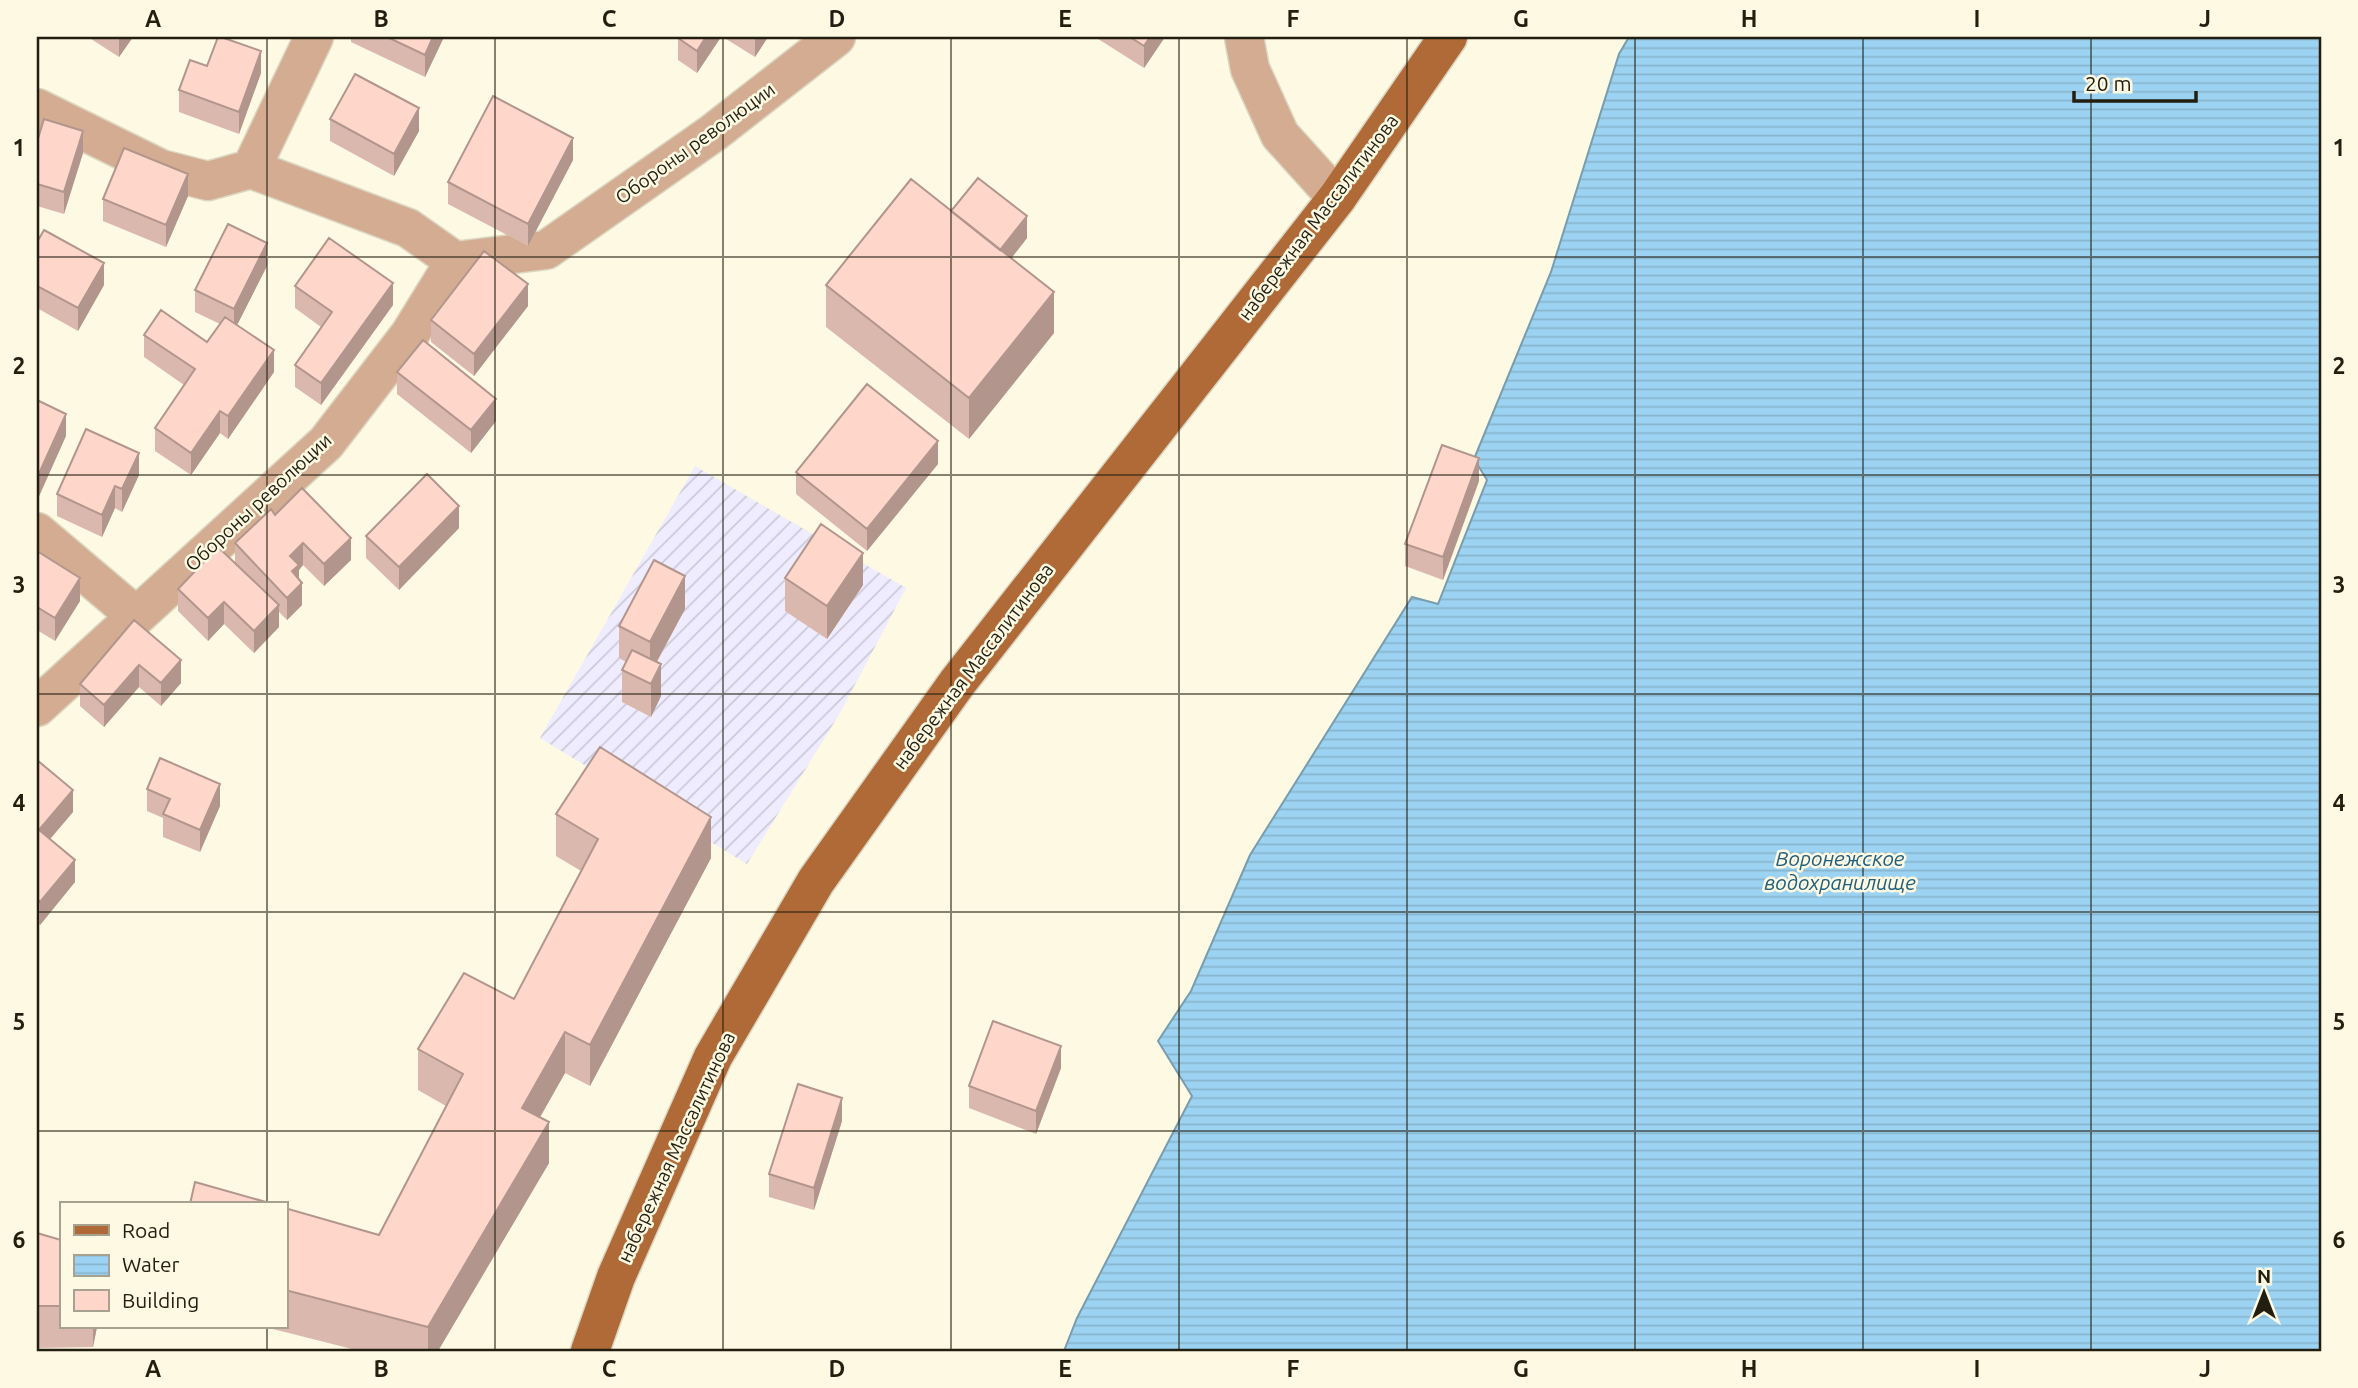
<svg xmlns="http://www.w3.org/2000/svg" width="2358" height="1388" viewBox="0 0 2358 1388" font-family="Ubuntu,sans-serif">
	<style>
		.industrial { fill: url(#industrial-furrows) }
		.water { fill: url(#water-rules); stroke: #789dae; stroke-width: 2 }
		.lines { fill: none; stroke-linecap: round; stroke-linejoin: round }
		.minor-casing { stroke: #dbd6c1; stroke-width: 41 }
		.major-casing { stroke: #dbd6c1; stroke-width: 41 }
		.minor { stroke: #d4ac92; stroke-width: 38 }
		.major { stroke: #b06a37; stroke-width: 38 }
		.wall { fill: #dab8ae }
		.shaded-wall { fill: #b2968d }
		.building { fill: #fed6ca; stroke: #b2968d; stroke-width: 2 }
		.grid { fill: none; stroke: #221f11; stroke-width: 2; stroke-opacity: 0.55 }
		.labels { text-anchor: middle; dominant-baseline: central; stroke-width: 5; stroke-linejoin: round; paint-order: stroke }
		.street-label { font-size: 19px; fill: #221f11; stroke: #fef9e3 }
		.water-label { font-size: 21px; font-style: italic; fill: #205f7e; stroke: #fef9e3 }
		.neatline { fill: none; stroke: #221f11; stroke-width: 2.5 }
		.grid-label { font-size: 23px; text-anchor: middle; font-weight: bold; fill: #221f11 }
	</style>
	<defs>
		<pattern id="industrial-furrows" width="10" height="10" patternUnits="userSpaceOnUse" patternTransform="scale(1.75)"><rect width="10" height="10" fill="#eeecfe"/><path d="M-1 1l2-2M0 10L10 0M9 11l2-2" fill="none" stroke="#cccad9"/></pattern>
		<pattern id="water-rules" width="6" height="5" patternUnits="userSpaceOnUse" patternTransform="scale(1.75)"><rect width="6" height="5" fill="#9dd3f2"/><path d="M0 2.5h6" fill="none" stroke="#87b5ce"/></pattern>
	</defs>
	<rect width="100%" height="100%" fill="#fef9e3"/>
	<!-- industrial -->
	<path class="industrial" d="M695,466L906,588L840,713L747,864L540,738Z"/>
	<!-- water -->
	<path class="water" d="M1629,37H2321V1351H1064L1077,1318L1192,1096L1158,1041L1191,991L1250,855L1412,597L1438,604L1487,480L1474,459L1551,272L1619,54Z"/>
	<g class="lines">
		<defs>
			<path id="minor" d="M1244,37L1250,69L1280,135L1337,198
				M37,108L161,169L208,181L251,169L408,228L455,261
				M251,169L314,37
				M37,532L135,615
				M37,707L326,443L410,334L455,261L546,250L713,133L836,37"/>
			<path id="major" d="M590,1351L616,1277L713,1057L816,881L957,683L1337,198L1448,37"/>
		</defs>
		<!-- minor casing -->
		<use href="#minor" class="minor-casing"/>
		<!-- major casing -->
		<use href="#major" class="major-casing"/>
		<!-- minor -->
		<use href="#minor" class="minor"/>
		<!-- major -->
		<use href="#major" class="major"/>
	</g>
	<!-- wall -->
	<path class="wall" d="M88,37H133L119,57Z
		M351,37H444L425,77L351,42Z
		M721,37L697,73L678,60V38Z
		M723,37H768L755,57Z
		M1095,37H1165L1144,68Z
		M207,66L261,73L239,134L179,112V90Z
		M330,119L419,131L394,176L330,141Z
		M37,142L83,153L64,214L37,206Z
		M573,160L528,246L448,204V182Z
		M188,196L166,247L103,221V199Z
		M951,211L1027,238L1011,259L1054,333L969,439L826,327V285Z
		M37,242L104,285L78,331L37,308Z
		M267,266L237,325L274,372L228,439L220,433L191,475L155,451V428L184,385L144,357V335L207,342L220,324L195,312V290Z
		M295,286L393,305L321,405L295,387V365L321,327L295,308Z
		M528,306L474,376L431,342V320Z
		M397,372L496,421L471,453L397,394Z
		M938,464L867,551L796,494V472Z
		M139,475L122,512L115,508L102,537L57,516V494Z
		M1479,481L1443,580L1405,566V544Z
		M275,515L351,560L324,586L303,565L299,570V579L302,605L287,620L279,612V627L254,653L224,624L208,641L178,611V589L235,563V543Z
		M459,528L399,590L366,558V536Z
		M37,551L80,601L55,641L37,630Z
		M785,578L863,585L827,639L785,611Z
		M685,609L657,662L661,696L651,717L622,702V670L626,662L619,658V626Z
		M134,620L181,683L161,706L139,687L104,727L80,706V684Z
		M37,760L73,812L50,839L75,882L40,925L37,922Z
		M147,789L220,806L200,852L163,837V818L147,811Z
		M556,814L711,858L590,1086L565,1073L540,1117L549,1163L438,1351H360L265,1327H285V1208L379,1235L446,1106L418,1090V1049L514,999L581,871L556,856Z
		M1061,1068L1036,1134L969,1108V1086Z
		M842,1121L814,1210L769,1197V1174Z
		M37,1233L61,1240V1327H97L93,1347L37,1348Z"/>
	<!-- shaded-wall -->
	<path class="shaded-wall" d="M119,37H133L119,57Z
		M433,37H444L425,77V55Z
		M706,37H721L697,73V51Z
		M755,37H768L755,57Z
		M1150,37H1165L1144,68V46Z
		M261,51V73L239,134V112Z
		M419,108V131L394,176V154Z
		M83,131V153L64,214V192Z
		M573,138V160L528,246V224Z
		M188,174V196L166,247V225Z
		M1027,216V238L997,276V254Z
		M267,243V266L234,331V309Z
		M104,263V285L78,331V308Z
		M393,283V305L321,405V383Z
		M528,284V306L474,376V354Z
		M1054,292V333L969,439V398Z
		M274,350V372L228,439V416Z
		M496,399V421L471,453V430Z
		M220,411V433L191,475V453Z
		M66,414V436L37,501V478Z
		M938,441V464L867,551V529Z
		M139,453V475L122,512V489Z
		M1479,458V481L1443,580V557Z
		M115,486V508L102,537V515Z
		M459,506V528L399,590V567Z
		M351,538V560L324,586V564Z
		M303,543V565L299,570V587L302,583V605L287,620V598L290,556Z
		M863,553V585L827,639V606Z
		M685,576V609L650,674V642Z
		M80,578V601L55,641V618Z
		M224,602V624L208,641V618Z
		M279,605V627L254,653V631Z
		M181,660V683L161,706V683Z
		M661,664V696L651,717V684Z
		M139,665V687L104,727V705Z
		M220,784V806L200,852V830Z
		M73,790V812L39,852V830Z
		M711,817V858L590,1086V1045Z
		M75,860V882L40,925V902Z
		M565,1032V1073L522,1149V1108Z
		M1061,1046V1068L1036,1134V1111Z
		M842,1098V1121L814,1210V1188Z
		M549,1122V1163L438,1351H428V1327Z
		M93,1327H97L93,1347Z"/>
	<!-- building -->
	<path class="building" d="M218,37H221L261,51L239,112L179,90L190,60L207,66Z
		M387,37H433L425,55Z
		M678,37H706L697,51L678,38Z
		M1130,37H1150L1144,46Z
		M355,74L419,108L394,154L330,119Z
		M493,96L573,138L528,224L448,182Z
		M44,119L83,131L64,192L37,184V142Z
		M124,148L188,174L166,225L103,199Z
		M978,178L1027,216L1000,250L951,211Z
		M911,179L1054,292L969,398L826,285Z
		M228,224L267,243L234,309L195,290Z
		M44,230L104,263L78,308L37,286V242Z
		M329,238L393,283L321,383L295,365L332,312L295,286Z
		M484,251L528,284L474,354L431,320Z
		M161,310L207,342L225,317L274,350L228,416L220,411L191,453L155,428L195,369L144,335Z
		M423,340L496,399L471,430L397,372Z
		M867,384L938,441L867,529L796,472Z
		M37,400L66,414L37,478Z
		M86,429L139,453L122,489L115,486L102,515L57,494Z
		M1442,445L1479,458L1443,557L1405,544Z
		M427,474L459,506L399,567L366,536Z
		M302,488L351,538L324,564L303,543L290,556L299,565L292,571L302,583L287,598L235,543L271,509L275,515Z
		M821,524L863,553L827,606L785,578Z
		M218,547L279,605L254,631L224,602L208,618L178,589Z
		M37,551L80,578L55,618L37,607Z
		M654,560L685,576L650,642L619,626Z
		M134,620L181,660L161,683L139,665L104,705L80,684Z
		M632,650L661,664L651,684L622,670Z
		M600,747L711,817L590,1045L565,1032L522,1108L549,1122L428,1327L285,1290V1208L379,1235L463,1074L418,1049L464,973L514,999L598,839L556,814Z
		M160,758L220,784L200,830L163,814L170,799L147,789Z
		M37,760L73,790L39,830L75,860L40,902L37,899Z
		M993,1021L1061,1046L1036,1111L969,1086Z
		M798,1084L842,1098L814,1188L769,1174Z
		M195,1182L273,1204H190Z
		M37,1233L61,1240V1306H37Z"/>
	<!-- grid -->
	<path class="grid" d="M267,37V1204M495,37V1351M723,37V1351M951,37V1351M1179,37V1351M1407,37V1351M1635,37V1351M1863,37V1351M2091,37V1351M37,257H2321M37,475H2321M37,694H2321M37,912H2321M37,1131H2321M267,1327V1351"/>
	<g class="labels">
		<!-- street labels -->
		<g class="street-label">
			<text transform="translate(695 143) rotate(-36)">Обороны революции</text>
			<text transform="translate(1318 217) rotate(-53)">набережная Массалитинова</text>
			<text transform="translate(258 502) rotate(-43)">Обороны революции</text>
			<text transform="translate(973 666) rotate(-53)">набережная Массалитинова</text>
			<text transform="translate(676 1147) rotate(-65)">набережная Массалитинова</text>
		</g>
		<!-- water labels -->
		<g class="water-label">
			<text x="1840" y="858">Воронежское<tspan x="1840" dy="24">водохранилище</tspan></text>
		</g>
	</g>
	<!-- border -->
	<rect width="2358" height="1388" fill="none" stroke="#fef9e3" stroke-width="77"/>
	<!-- legend -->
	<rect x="60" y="1202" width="228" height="126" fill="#fef9e3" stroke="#a6a28f" stroke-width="2"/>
	<rect x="74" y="1225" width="35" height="10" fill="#b06a37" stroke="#a6a28f" stroke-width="2"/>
	<text x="122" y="1238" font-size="21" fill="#221f11">Road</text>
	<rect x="74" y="1255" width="35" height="21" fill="url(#water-rules)" stroke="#a6a28f" stroke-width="2"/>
	<text x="122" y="1272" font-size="21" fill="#221f11">Water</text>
	<rect x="74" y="1290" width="35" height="21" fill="#fed6ca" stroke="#a6a28f" stroke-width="2"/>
	<text x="122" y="1308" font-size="21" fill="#221f11">Building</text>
	<!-- north arrow -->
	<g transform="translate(2264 1293)" stroke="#fef9e3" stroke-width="5" paint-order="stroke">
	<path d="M0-5L12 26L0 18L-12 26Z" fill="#221f11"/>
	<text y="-10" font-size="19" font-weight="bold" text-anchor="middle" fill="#221f11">N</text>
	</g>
	<!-- scale -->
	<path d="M2074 91v10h122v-10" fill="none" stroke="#221f11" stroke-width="3.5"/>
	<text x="2085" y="91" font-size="21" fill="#221f11" stroke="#fef9e3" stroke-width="5" paint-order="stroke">20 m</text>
	<rect x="38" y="38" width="2282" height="1312" class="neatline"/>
	<g class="grid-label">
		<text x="153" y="27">A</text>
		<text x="381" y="27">B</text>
		<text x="609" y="27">C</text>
		<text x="837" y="27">D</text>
		<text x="1065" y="27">E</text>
		<text x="1293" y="27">F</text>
		<text x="1521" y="27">G</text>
		<text x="1749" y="27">H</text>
		<text x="1977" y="27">I</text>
		<text x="2205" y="27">J</text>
		<text x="19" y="156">1</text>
		<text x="2339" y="156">1</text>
		<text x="19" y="374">2</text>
		<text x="2339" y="374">2</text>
		<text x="19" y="593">3</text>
		<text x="2339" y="593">3</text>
		<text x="19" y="811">4</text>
		<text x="2339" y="811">4</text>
		<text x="19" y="1030">5</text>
		<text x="2339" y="1030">5</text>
		<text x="19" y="1248">6</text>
		<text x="2339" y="1248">6</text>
		<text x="153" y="1377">A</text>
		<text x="381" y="1377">B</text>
		<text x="609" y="1377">C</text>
		<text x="837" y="1377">D</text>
		<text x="1065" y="1377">E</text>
		<text x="1293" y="1377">F</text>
		<text x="1521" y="1377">G</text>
		<text x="1749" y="1377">H</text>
		<text x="1977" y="1377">I</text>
		<text x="2205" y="1377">J</text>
	</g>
</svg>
